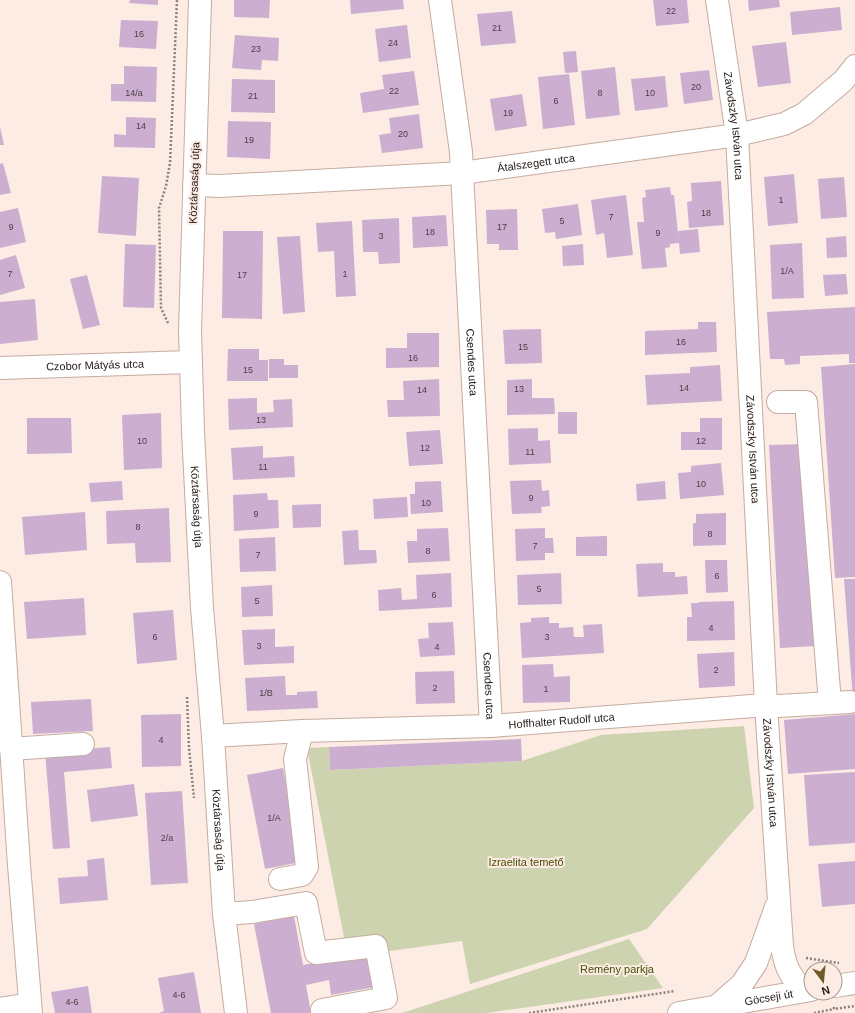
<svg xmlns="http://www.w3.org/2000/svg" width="855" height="1013" viewBox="0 0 855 1013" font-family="Arial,sans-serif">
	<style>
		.green { fill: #ccd3ae }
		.building { fill: #ccaed1 }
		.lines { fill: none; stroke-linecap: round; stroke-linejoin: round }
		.minor-casing { stroke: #c5aca0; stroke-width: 24 }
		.major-casing { stroke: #c5aca0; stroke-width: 24 }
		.path { stroke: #8c807a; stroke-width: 2.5; stroke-dasharray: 2 2; stroke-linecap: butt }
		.minor { stroke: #fff; stroke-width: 22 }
		.major { stroke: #fff; stroke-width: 22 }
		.labels { text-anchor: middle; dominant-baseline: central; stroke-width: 4; stroke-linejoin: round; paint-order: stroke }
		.number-label { font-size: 9px; fill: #4c3e43 }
		.street-label { font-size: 11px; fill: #211814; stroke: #fcece4 }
		.park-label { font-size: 11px; fill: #474e04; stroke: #fcece4 }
	</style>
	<rect width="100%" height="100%" fill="#fcece4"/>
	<!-- green -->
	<path class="green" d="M744,726L754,808L647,929L470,984L462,941L383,952L345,942L307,748L329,747L330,770L522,761L601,735Z
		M629,939L663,988L486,1013H402Z"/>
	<!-- building -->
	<path class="building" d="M130,0H158V5L129,3Z
		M234,0H270L269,18L234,17Z
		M350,0H403L404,9L351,14Z
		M653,0H687L689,23L656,26Z
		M748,0H779L780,7L749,11Z
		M840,7L842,30L792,35L790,12Z
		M512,11L516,43L481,46L477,14Z
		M121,20L158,21L156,49L119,47Z
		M407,25L411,58L379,62L375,29Z
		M235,35L279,38L278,61L262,60L261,70L232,68Z
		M786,42L791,83L758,87L752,46Z
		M576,51L578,72L565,73L563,52Z
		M124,66L157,67L156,102L111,101V84H124Z
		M615,67L620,115L586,119L581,71Z
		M709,70L713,100L684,104L680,73Z
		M414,71L419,105L363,113L360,93L384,89L382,75Z
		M569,74L575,125L543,129L538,77Z
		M665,76L668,107L635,111L631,79Z
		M232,79L275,80V113L231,112Z
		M522,94L527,126L495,131L490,99Z
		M419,114L423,148L382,153L379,135L391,133L389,118Z
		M126,117L156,118L155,148L114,147V134L126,135Z
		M228,121L271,122L270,159L227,157Z
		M0,127L4,145H0Z
		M3,163L11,193L0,195V164Z
		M794,174L798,223L768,226L764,177Z
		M102,176L139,178L136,236L98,233Z
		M844,177L847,217L821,219L818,179Z
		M721,181L724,225L689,228L687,202L692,201L691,183Z
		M670,187L671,195H674L679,243L670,244V247L665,248L667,267L642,269L637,222H644L642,198L646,197L645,190Z
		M626,195L633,255L607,258L604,233L596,235L591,200Z
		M578,204L582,235L556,239L555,232L545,233L542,209Z
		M18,208L26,242L0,248V212Z
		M517,209L518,250H499V244H487L486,210Z
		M446,215L448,246L413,248L412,217Z
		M399,218L400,263L379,264L378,252H363L362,220Z
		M352,221L356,296L336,297L334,251L318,252L316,223Z
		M698,229L700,252L680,254L678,231Z
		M223,231H263L262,319L222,318Z
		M300,236L305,312L283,314L277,237Z
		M846,236L847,257L827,258L826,238Z
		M802,243L804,298L772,299L770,245Z
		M125,244L156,245L154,308L123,307Z
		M583,244L584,265L563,266L562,246Z
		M16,255L25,288L0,295V260Z
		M846,274L848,294L825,296L823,275Z
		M87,275L100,325L83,329L70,279Z
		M35,299L38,340L0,344V302Z
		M855,307V363H849V354L800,356V364L785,365L784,359H770L767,312Z
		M698,322H716L717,352L645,355V331L698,329Z
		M541,329L542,363L505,364L503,330Z
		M407,333H439V367L386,368V348H407Z
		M228,349H259V360H268V381H227Z
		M269,359H284V365H298V378H269Z
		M855,364V577L835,578L821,367Z
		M720,365L722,401L647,405L645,375L690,373V367Z
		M439,379L440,416L388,417L387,400H404L403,381Z
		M532,379V398H554L555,414L507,415V380Z
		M257,398V413L274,412L273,400L292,399L293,427L229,430L228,399Z
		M558,412H577V434H558Z
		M161,413L162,468L124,470L122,415Z
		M27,418H71L72,453L27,454Z
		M700,418H722V450H681V432H700Z
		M538,428V441L550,440L551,463L509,465L508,429Z
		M440,430L443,464L409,466L406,432Z
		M806,444L816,646L780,648L769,445Z
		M263,446V458L294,456L295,477L233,480L231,448Z
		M721,463L724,495L680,499L678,473L691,472V466Z
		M541,480L542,491L549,490L550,506L541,507L542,513L512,514L510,481Z
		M122,481L123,500L91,502L89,483Z
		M441,481L443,512L411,514L410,494H415V482Z
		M665,481L666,499L637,501L636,484Z
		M267,493L268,500H278L279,528L234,531L233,495Z
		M407,497L408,517L374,519L373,499Z
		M321,504V527L293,528L292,505Z
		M169,508L171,562L136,563L135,543L107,544L106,511Z
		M85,512L87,550L25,555L22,517Z
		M726,513V545L693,546V523H696V514Z
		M448,528L450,561L408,563L407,541H417V529Z
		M545,528V538H553L554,553H545V560L516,561L515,529Z
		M358,530L359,550H376L377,563L344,565L342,531Z
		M607,536V556H576V537Z
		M275,537L276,571L240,572L239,539Z
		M705,560H727L728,592L706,593Z
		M663,563V572H675V577L687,576L688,594L638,597L636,564Z
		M451,573L452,607L379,611L378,590L401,588L402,600L417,599L416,575Z
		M561,573L562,604L518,605L517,575Z
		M844,579H855V713H854Z
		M272,585L273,616L242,617L241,587Z
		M84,598L86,635L27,639L24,602Z
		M734,601L735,640L687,641V617H692L691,603H699V602Z
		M173,610L177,660L137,664L133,613Z
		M549,617V623H559V628L573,627L574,637H584L583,625L602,624L604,653L522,658L520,623L531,622V618Z
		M453,622L455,655L420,657L418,639L429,638L428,623Z
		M275,629V647L294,646V663L244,665L242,630Z
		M734,652L735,686L699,688L697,654Z
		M553,664L554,677L570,676V702L523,703L522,665Z
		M454,671L455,703L416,704L415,672Z
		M285,676L286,695H297V692L317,691L318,708L247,711L245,678Z
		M91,699L93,731L33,734L31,702Z
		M181,714V766L142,767L141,715Z
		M855,714V769L788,774L784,720Z
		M521,739L522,761L330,770L329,747Z
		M110,747L112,768L64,772L70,848L53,849L45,752Z
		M283,768L301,862L265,869L247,775Z
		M855,772V843L809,846L804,775Z
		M134,784L138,816L91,822L87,790Z
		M182,791L188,883L151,885L145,793Z
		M104,858L108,900L60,904L58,878L88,876L87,860Z
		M855,861V904L822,907L818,864Z
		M294,916L303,965L369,953L375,987L331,995L329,980L306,985L311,1013H271L254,924Z
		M194,972L201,1013H159L164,1011L158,978Z
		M88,986L92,1013H55L51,992Z"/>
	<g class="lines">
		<defs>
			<g id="minor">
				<path id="s1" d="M200,0L190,330L193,431L202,608L213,736L224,914L236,1013"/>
				<path id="s2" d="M440,0L461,152L462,173L491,726"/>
				<path id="s3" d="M717,0L737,135L766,705L782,946C785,967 790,976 804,991"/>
				<path id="s4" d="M194,185L220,186L462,173L737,135L784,124L804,114L843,81L855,66"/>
				<path id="s5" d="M0,368L191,362"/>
				<path d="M778,402H806L830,703"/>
				<path d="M0,582L19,865L31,1013"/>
				<path id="s6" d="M213,736L302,731L491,726L766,705L778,706L850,702"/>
				<path d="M11,749L83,744"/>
				<path d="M280,879L302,875L307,867L295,759L302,731"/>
				<path d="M224,914L252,912L306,903L316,953L376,946L386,998L322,1010"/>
				<path d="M717,1006L742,984L756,963L776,907"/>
				<path d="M0,1009L30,1004"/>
			</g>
			<g id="major">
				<path d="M835,986L855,983"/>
				<path id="s7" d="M679,1013L811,990"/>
			</g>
		</defs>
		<!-- minor casing -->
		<use href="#minor" class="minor-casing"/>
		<!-- major casing -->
		<use href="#major" class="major-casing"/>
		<!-- path -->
		<path class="path" d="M168,323L161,308L159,208L166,186L170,163L177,0
			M187,697L189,748L194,798
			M806,958L839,963
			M834,1007V1009L855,1006
			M529,1013L675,991
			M814,1013L834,1009"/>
		<!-- minor -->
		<use href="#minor" class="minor"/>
		<!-- major -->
		<use href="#major" class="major"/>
	</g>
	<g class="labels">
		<!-- number labels -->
		<g class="number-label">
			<text x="671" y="11">22</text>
			<text x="497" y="28">21</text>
			<text x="139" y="34">16</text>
			<text x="393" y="43">24</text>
			<text x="256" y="49">23</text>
			<text x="696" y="87">20</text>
			<text x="394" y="91">22</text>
			<text x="134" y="93">14/a</text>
			<text x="600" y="93">8</text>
			<text x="650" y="93">10</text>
			<text x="253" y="96">21</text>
			<text x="556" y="101">6</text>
			<text x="508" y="113">19</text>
			<text x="141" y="126">14</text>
			<text x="403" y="134">20</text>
			<text x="249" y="140">19</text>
			<text x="781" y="200">1</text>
			<text x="706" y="213">18</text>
			<text x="611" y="217">7</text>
			<text x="562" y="221">5</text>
			<text x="11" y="227">9</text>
			<text x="502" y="227">17</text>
			<text x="430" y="232">18</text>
			<text x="658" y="233">9</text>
			<text x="381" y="236">3</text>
			<text x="787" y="271">1/A</text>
			<text x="10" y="274">7</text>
			<text x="345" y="274">1</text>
			<text x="242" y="275">17</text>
			<text x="681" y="342">16</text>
			<text x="523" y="347">15</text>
			<text x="413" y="358">16</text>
			<text x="248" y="370">15</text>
			<text x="684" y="388">14</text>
			<text x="519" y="389">13</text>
			<text x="422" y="390">14</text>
			<text x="261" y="420">13</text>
			<text x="142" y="441">10</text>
			<text x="701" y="441">12</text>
			<text x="425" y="448">12</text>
			<text x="530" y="452">11</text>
			<text x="263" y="467">11</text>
			<text x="701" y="484">10</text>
			<text x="531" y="498">9</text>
			<text x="426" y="503">10</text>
			<text x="256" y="514">9</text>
			<text x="138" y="527">8</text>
			<text x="710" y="534">8</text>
			<text x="535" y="546">7</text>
			<text x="428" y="551">8</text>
			<text x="258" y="555">7</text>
			<text x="717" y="576">6</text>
			<text x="539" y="589">5</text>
			<text x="434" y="595">6</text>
			<text x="257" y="601">5</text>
			<text x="711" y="628">4</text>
			<text x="155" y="637">6</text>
			<text x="547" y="637">3</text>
			<text x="259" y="646">3</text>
			<text x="437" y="647">4</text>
			<text x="716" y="670">2</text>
			<text x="435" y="688">2</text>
			<text x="546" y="689">1</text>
			<text x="266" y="693">1/B</text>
			<text x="161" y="740">4</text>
			<text x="274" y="818">1/A</text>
			<text x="167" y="838">2/a</text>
			<text x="179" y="995">4-6</text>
			<text x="72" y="1002">4-6</text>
		</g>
		<!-- street labels -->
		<g class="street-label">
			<text stroke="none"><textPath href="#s3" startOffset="127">Závodszky István utca</textPath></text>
			<text stroke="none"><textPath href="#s4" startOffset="343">Átalszegett utca</textPath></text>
			<text transform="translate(194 183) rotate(-88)">Köztársaság útja</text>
			<text stroke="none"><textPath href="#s2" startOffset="364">Csendes utca</textPath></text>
			<text stroke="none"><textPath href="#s5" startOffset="95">Czobor Mátyás utca</textPath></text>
			<text stroke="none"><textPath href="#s3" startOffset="451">Závodszky István utca</textPath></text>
			<text stroke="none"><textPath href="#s1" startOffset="507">Köztársaság útja</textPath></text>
			<text stroke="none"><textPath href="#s2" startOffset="688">Csendes utca</textPath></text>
			<text stroke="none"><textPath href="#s6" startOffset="349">Hoffhalter Rudolf utca</textPath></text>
			<text stroke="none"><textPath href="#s3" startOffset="775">Závodszky István utca</textPath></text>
			<text stroke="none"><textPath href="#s1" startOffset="831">Köztársaság útja</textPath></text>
			<text stroke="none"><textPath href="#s7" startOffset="91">Göcseji út</textPath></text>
		</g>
		<!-- park labels -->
		<g class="park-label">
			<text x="526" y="862">Izraelita temető</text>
			<text x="617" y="969">Remény parkja</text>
		</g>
	</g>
	<!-- north arrow -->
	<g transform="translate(823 981) rotate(164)"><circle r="19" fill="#fcece4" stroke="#a49791"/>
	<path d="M0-3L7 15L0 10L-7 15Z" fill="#705828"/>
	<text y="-6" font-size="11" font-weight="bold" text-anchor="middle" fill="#211814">N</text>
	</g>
</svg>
